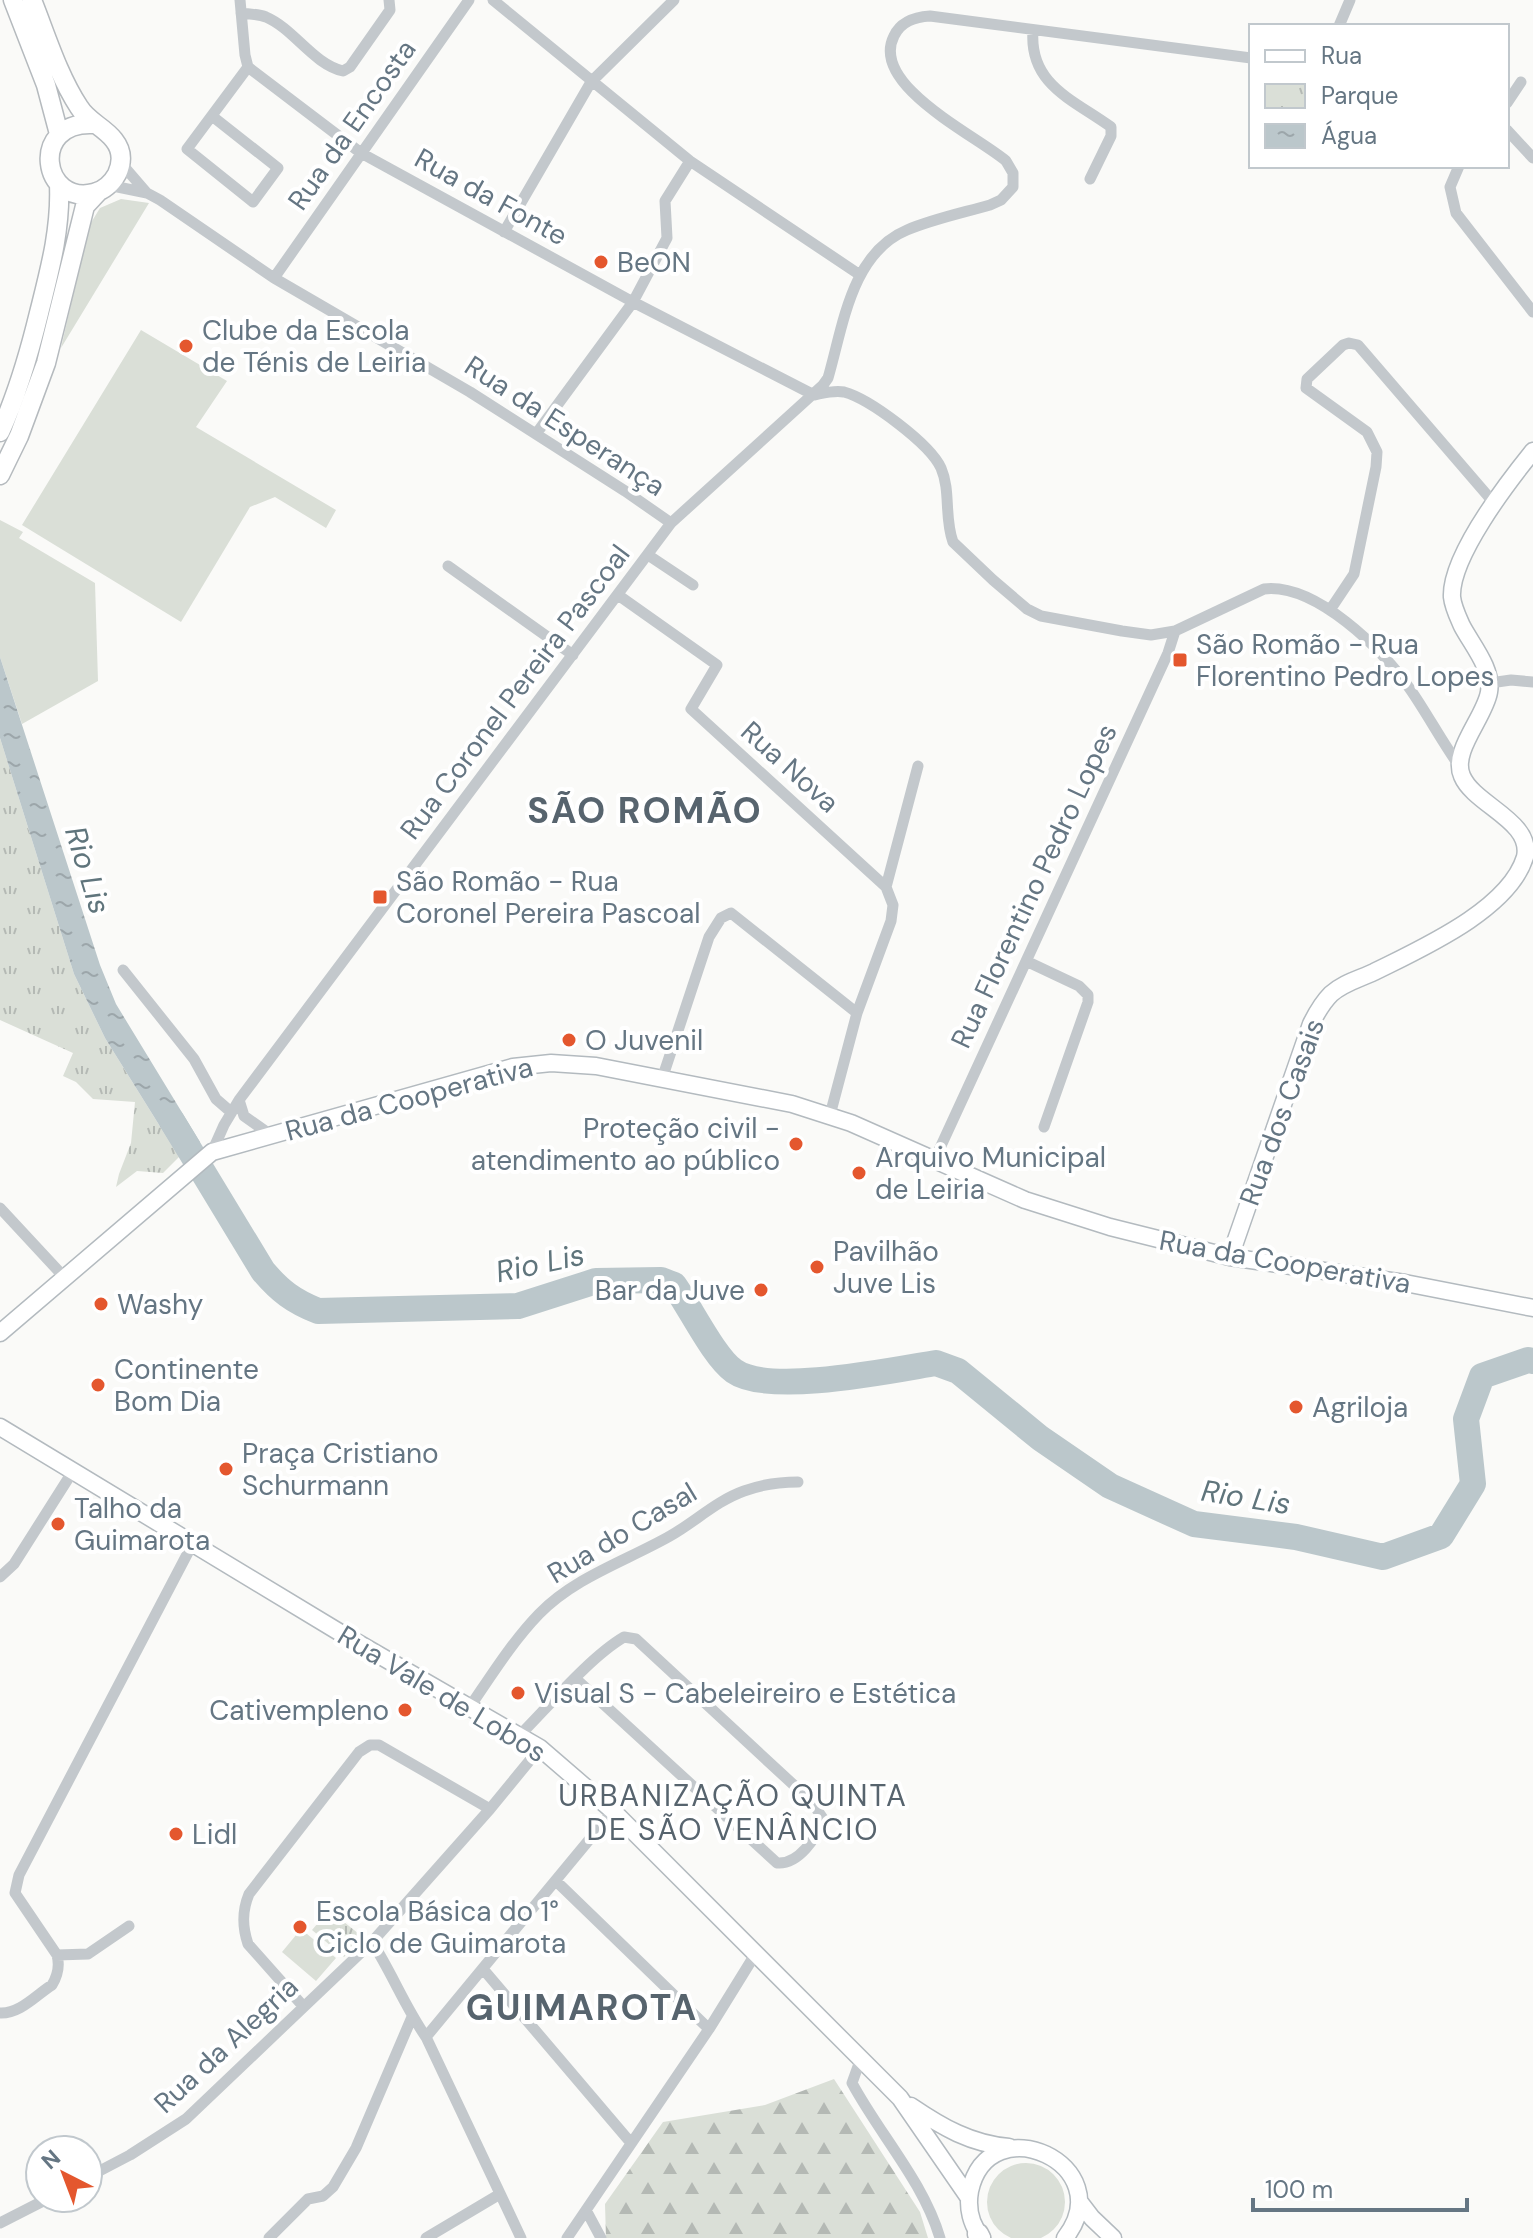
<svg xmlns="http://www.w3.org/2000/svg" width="1533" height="2238" viewBox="0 0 1533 2238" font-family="'DM Sans',sans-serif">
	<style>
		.grass { fill: #dadfd7 }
		.forest { fill: url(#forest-firs) }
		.park { fill: url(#park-tufts) }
		.water { fill: url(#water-ripples) }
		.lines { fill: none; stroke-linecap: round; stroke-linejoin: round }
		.river { stroke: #bbc7cb; stroke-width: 26 }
		.secondary-casing { stroke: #b3babf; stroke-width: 19 }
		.primary-casing { stroke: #b5babe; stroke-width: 21 }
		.highway-casing { stroke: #b4b9bd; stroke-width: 23 }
		.street { stroke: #c3c8cc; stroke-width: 11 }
		.secondary { stroke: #fff; stroke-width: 16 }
		.primary { stroke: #fff; stroke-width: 18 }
		.highway { stroke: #fff; stroke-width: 20 }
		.poi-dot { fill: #e4572e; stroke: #fff; stroke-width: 3 }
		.labels { text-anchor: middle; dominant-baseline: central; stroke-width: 8; stroke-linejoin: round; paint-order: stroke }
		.street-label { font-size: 28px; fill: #657683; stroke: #fff }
		.poi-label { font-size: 28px; fill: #657683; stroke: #fff; text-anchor: start }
		.water-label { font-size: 30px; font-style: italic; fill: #60757c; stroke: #fff }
		.neighbourhood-label { font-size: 30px; letter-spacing: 2px; fill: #57646e; stroke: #fff }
		.district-label { font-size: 36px; font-weight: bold; letter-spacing: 2px; fill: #57646e; stroke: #fff }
	</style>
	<defs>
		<pattern id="forest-firs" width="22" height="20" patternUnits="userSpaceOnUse" patternTransform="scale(2)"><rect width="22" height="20" fill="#dadfd7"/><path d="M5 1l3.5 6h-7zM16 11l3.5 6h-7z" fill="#b4b9b4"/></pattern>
		<pattern id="park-tufts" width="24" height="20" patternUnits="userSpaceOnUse" patternTransform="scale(2)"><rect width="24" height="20" fill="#dadfd7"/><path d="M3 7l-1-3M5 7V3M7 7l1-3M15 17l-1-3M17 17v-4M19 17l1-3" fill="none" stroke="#b4b9b4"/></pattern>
		<pattern id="water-ripples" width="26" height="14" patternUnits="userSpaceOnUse" patternTransform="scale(2)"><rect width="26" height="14" fill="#bbc7cb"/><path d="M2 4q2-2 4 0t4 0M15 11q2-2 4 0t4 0" fill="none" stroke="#9ca6aa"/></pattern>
	</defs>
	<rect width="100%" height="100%" fill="#fafaf8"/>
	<!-- grass -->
	<path class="grass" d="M121,199L149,203L61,348L89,226L100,208Z
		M141,330L227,381L196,427L336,510L326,528L275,497L250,507L181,622L22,525Z
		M0,520L23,532L19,538L95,583L98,681L22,724L0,657Z
		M301,1929L336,1958L316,1981L282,1952Z
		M987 2202a39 39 0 1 1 78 0a39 39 0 1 1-78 0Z"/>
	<!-- forest -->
	<path class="forest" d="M834,2079L920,2212L928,2238H606L605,2204L663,2122L765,2105Z"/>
	<!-- park -->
	<path class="park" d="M0,738L74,974L105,1038L179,1157L163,1173L137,1171L116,1187L119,1174L131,1143L135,1102L93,1099L76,1082L63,1076L73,1053L0,1020Z
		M329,1910L364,1938L344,1957L312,1930Z"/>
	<!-- water -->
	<path class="water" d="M0,657L100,965L116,1004L200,1142L179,1157L105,1038L74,974L0,738Z"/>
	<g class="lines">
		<!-- river -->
		<path class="river" d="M172,1121L263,1271C280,1291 293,1301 318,1311L518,1306L596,1281L661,1280L674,1285C690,1307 714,1357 734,1371C769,1396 893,1370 936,1363L958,1371L1040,1438L1110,1486L1194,1524L1296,1537L1383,1557L1441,1536L1473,1484L1466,1419L1482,1376L1528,1360L1533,1361"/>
		<defs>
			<path id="secondary" d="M1230,1257L1311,1024C1316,1014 1322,1003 1331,994C1343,983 1359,979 1374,972C1420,949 1509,910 1525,857C1533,821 1474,805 1462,776C1451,751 1485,717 1489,692C1493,669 1472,645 1462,626C1458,617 1453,607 1452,597C1450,557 1508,482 1533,451
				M0,1333L212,1152L513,1067L551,1063L596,1066L792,1104L851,1123L1025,1200L1110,1227L1230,1257L1405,1283L1533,1308
				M0,1427L339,1632L540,1748L613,1811L900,2098L969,2198
				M911,2106C942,2127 971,2144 1009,2147
				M1079,2201L1092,2218L1113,2238
				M982,2238C971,2225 967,2208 970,2191C989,2104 1122,2165 1065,2238"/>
			<path id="primary" d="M13,0L46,85L59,134
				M32,0C46,35 58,75 79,107C88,122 103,126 114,140C122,150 123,161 117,174C112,183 105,190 94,193C42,206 29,122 92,124
				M0,432C18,393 29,354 39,313C50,269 61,229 59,184
				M0,475L19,436L46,363L85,206L99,191"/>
			<path id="highway" d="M978,2234L980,2238"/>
		</defs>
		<!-- secondary casing -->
		<use href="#secondary" class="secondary-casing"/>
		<!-- primary casing -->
		<use href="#primary" class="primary-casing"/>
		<!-- highway casing -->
		<use href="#highway" class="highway-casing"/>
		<!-- street -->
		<path class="street" d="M493,0L690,161L860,275
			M241,13C248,14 258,14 266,17C294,29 313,64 343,71L350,67L390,10L389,0
			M1339,26L1350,0
			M1033,31C1029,85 1074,100 1111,127V136L1090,179
			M248,67L361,153L633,302L814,395C824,393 834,390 844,392C870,399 930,444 941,468C951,491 944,518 953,542L993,580L1027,609L1041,616L1122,631L1151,635L1175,631L1264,589C1315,583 1383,649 1410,689C1428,715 1442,742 1460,767
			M1507,103L1521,82
			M212,116L278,168L253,202L187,149L248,67L245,55L240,0
			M1507,130L1533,158
			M121,163L146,192
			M1459,166L1450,187L1456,213L1533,312
			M108,185L147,193L160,200L274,278L470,392L625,491L671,523
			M504,232L591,82L674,0
			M274,278L469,0
			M536,434L633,302L667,238L665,201L690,161
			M648,555L693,585
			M448,566L573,655
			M618,595L717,665L691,709L886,887L893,905L891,921L857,1013
			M1330,610L1354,574L1376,467L1377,452L1367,432L1306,388L1307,379L1343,345L1349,343L1358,345L1494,503
			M1490,683L1511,680L1533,682
			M886,887L918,766
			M1026,961L1079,986L1088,995V1002L1044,1127
			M123,970L194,1059L216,1099L231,1112
			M662,1079L709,937L721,918L731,913L857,1013L830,1115
			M239,1100L244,1116L271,1135
			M212,1152L224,1125L239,1100L671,523L823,385L828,378C843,327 851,253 907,230C933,219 962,213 990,205L1001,200L1013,187V173L1006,161C977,136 869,85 894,36C901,21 915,17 930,16L1251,58
			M934,1161L1168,653L1175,631
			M0,1208L65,1278
			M0,1577L14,1564L73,1471
			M469,1708C491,1676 512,1642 539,1614C575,1577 626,1561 670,1536C695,1522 716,1501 744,1491C760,1485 781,1482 798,1482
			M519,1736C548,1707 590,1657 624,1637L636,1639L811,1801L824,1820C816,1837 799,1865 777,1863L576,1679
			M556,1881L709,2029
			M372,1942C392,1973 405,2007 426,2037L521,2238
			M57,1955L88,1954L129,1926
			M483,1969L631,2143
			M303,2006L248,1944C242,1926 242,1911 249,1894L359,1752L370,1745H379L490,1809
			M0,2013C20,2014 36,1995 52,1985C58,1975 60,1966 57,1955L15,1893L19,1875L193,1543
			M426,2037L613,1811
			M861,2058L852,2083C880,2135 923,2181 940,2238
			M88,2177L130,2155L186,2119L372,1942L490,1809L540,1748
			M586,2210L601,2238
			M0,2223L49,2198
			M269,2238L308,2199L323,2196L333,2187L356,2148L412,2017
			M426,2238L500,2194
			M567,2238L709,2029L756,1953"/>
		<!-- secondary -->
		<use href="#secondary" class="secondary"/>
		<!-- primary -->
		<use href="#primary" class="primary"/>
		<!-- highway -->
		<use href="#highway" class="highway"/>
	</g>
	<!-- markers -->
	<g class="poi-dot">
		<circle cx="601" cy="262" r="8"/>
		<circle cx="186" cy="346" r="8"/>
		<rect x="1172" y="652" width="16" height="16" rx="4"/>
		<rect x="372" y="889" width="16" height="16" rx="4"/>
		<circle cx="569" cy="1040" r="8"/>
		<circle cx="796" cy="1144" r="8"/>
		<circle cx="859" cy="1173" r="8"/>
		<circle cx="817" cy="1267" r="8"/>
		<circle cx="761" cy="1290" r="8"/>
		<circle cx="101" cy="1304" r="8"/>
		<circle cx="98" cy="1385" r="8"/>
		<circle cx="1296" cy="1407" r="8"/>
		<circle cx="226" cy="1469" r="8"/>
		<circle cx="58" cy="1524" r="8"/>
		<circle cx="518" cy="1693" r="8"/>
		<circle cx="405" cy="1710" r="8"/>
		<circle cx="176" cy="1834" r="8"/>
		<circle cx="300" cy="1927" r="8"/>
	</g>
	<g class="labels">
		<!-- street labels -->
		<g class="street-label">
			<text transform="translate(352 125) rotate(-55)">Rua da Encosta</text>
			<text transform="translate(491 197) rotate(29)">Rua da Fonte</text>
			<text transform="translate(565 426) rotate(33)">Rua da Esperança</text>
			<text transform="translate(515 692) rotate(-53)">Rua Coronel Pereira Pascoal</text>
			<text transform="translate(790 767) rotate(42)">Rua Nova</text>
			<text transform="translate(1034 886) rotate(-65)">Rua Florentino Pedro Lopes</text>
			<text transform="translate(409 1099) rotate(-15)">Rua da Cooperativa</text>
			<text transform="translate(1282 1112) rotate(-70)">Rua dos Casais</text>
			<text transform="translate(1285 1262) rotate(10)">Rua da Cooperativa</text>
			<text transform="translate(622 1533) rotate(-31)">Rua do Casal</text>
			<text transform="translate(442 1694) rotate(31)">Rua Vale de Lobos</text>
			<text transform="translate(226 2045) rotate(-43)">Rua da Alegria</text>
		</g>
		<!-- poi labels -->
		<g class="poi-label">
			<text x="617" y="262">BeON</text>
			<text x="202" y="330">Clube da Escola<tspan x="202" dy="32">de Ténis de Leiria</tspan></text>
			<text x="1196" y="644">São Romão - Rua<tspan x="1196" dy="32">Florentino Pedro Lopes</tspan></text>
			<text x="396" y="881">São Romão - Rua<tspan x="396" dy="32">Coronel Pereira Pascoal</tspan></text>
			<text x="585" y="1040">O Juvenil</text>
			<text x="780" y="1128" text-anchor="end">Proteção civil -<tspan x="780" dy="32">atendimento ao público</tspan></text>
			<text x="875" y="1157">Arquivo Municipal<tspan x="875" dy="32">de Leiria</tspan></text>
			<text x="833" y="1251">Pavilhão<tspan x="833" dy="32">Juve Lis</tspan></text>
			<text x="745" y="1290" text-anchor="end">Bar da Juve</text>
			<text x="117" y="1304">Washy</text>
			<text x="114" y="1369">Continente<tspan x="114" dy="32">Bom Dia</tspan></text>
			<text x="1312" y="1407">Agriloja</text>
			<text x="242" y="1453">Praça Cristiano<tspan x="242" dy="32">Schurmann</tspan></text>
			<text x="74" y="1508">Talho da<tspan x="74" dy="32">Guimarota</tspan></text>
			<text x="534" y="1693">Visual S - Cabeleireiro e Estética</text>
			<text x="389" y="1710" text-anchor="end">Cativempleno</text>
			<text x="192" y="1834">Lidl</text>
			<text x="316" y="1911">Escola Básica do 1°<tspan x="316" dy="32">Ciclo de Guimarota</tspan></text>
		</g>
		<!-- water labels -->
		<g class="water-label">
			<text transform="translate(88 870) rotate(73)">Rio Lis</text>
			<text transform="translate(540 1263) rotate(-12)">Rio Lis</text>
			<text transform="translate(1246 1497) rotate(9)">Rio Lis</text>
		</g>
		<!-- neighbourhood labels -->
		<g class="neighbourhood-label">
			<text x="733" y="1795">URBANIZAÇÃO QUINTA<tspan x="733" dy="34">DE SÃO VENÂNCIO</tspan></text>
		</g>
		<!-- district labels -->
		<g class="district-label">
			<text x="645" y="810">SÃO ROMÃO</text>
			<text x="582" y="2007">GUIMAROTA</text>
		</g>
	</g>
	<!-- legend -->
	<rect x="1249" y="24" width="260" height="144" fill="#ffffff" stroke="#c1c8cd" stroke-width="2"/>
	<rect x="1265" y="50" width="40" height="12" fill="#ffffff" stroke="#c1c8cd" stroke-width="2"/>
	<text x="1321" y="64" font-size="24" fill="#657683">Rua</text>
	<rect x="1265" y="84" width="40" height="24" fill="url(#park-tufts)" stroke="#c1c8cd" stroke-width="2"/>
	<text x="1321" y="104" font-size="24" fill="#657683">Parque</text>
	<rect x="1265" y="124" width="40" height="24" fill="url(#water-ripples)" stroke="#c1c8cd" stroke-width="2"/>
	<text x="1321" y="144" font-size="24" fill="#657683">Água</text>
	<!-- north arrow -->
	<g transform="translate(64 2174) rotate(318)"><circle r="38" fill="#ffffff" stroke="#c1c8cd" stroke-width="2"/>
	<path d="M0-6L14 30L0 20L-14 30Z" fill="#e4572e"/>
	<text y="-12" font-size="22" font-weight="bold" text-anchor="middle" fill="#657683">N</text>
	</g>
	<!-- scale -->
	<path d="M1253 2198v12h214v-12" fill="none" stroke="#657683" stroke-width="4"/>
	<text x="1265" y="2198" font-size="24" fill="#657683" stroke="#ffffff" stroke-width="6" paint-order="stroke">100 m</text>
</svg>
